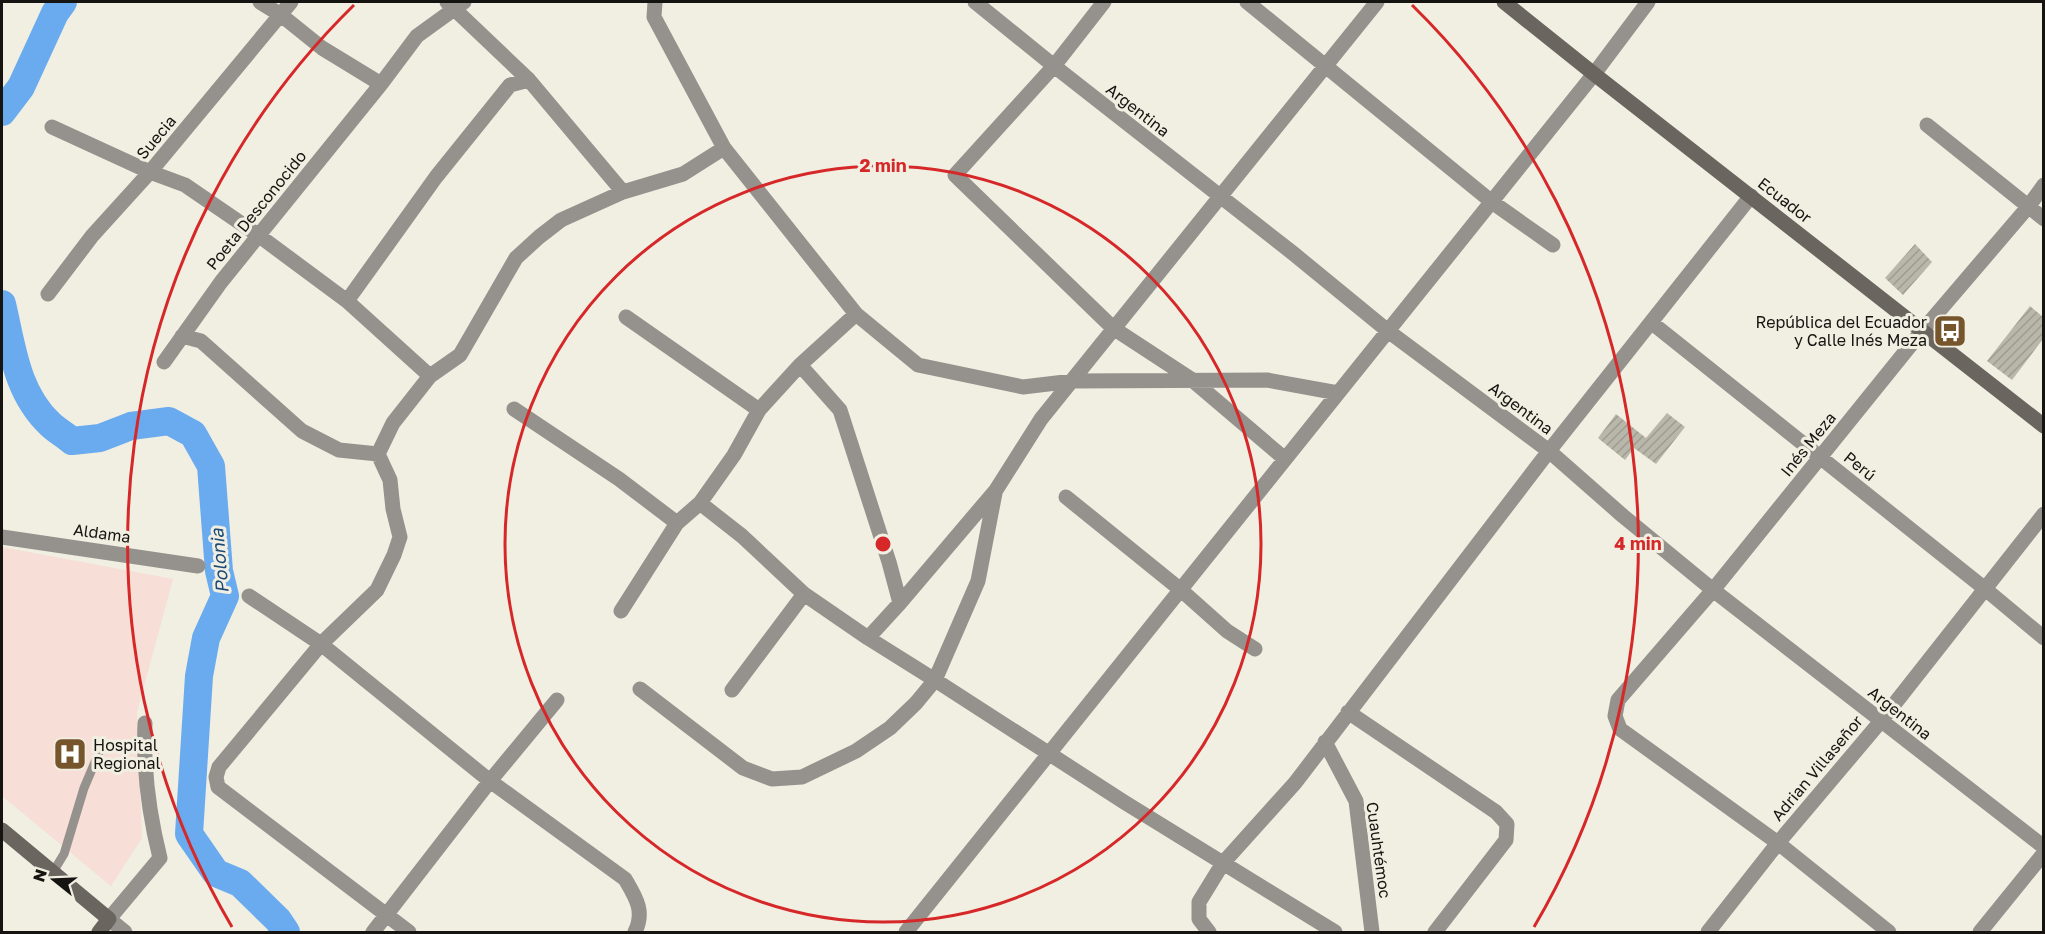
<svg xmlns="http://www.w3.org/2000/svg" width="2045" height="934" viewBox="0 0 2045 934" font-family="'Golos Text',sans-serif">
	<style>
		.medical { fill: #f7ded6 }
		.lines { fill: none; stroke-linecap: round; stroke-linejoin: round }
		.river { stroke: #69abee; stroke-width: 28 }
		.building { fill: url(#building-hatch) }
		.lane { stroke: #95918d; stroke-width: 9 }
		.street { stroke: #95918d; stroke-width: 15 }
		.secondary { stroke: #6b6560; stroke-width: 15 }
		.ring { fill: none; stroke: #d62828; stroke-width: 3 }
		.labels { text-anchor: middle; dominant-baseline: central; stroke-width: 6; stroke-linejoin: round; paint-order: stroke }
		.street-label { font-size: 16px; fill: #151410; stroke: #f1eee2 }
		.poi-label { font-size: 16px; fill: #151410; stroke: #f1eee2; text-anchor: end }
		.water-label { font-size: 18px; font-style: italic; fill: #1c4a76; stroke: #f1eee2 }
		.centre { fill: #d62828; stroke: #f1eee2; stroke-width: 3 }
		.ring-label { font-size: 18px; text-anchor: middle; font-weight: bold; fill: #d62828; stroke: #f1eee2; stroke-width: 6; stroke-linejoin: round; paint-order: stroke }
	</style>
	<defs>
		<pattern id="building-hatch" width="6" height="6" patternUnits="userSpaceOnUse" patternTransform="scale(1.5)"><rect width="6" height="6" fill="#b9b6aa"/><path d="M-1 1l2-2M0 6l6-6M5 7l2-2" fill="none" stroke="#9e9c91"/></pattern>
	</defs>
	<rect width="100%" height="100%" fill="#f1eee2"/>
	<!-- medical -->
	<path class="medical" d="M2,547L173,579L137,712L142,838L111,886L2,796Z"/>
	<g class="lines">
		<!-- river -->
		<path class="river" d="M2,112L21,87L55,13L63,2
			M2,304C12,346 16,392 50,424C56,430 65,435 72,441L100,438L131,426L169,421L193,434L211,466L219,571L225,596L206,638L199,676L189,834L216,873L240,883L278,920L286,932"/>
	</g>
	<!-- building -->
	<path class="building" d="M1915,244L1932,262L1903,295L1885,278Z
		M2030,306L2043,317V339L2012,380L1987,361Z
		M1667,413L1685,427L1656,464L1634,448L1625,460L1598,438L1616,414L1646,438Z"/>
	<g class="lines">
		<!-- lane -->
		<path class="lane" d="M53,872L64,854L84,788L101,748"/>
		<!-- street -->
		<path class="street" d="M260,2L281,15L322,48L381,84
			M447,2L529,80L623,192
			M655,2L654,17L724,148L856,314L918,365L1023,387L1073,381L1267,380L1338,393
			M975,2L1054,66L1294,254L1388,331L1549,451L1623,516L1713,590L2044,847
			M1104,2L1054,66L955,175L1113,328L1191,379L1285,459
			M1247,2L1492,202L1553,245
			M1927,125L2044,219
			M52,127L150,172L185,185L258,235L347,301L430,376
			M48,294L92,236L150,172L291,2
			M347,301L436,177L510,85L529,80
			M626,317L759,410
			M1652,323L1984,588L2044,638
			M182,336L201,341L302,431L339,450L378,454
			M164,362L221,282L381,84L417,36L464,2
			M800,365L840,410L889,562L900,603L868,638
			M514,409L619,479L677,523
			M1066,497L1181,590L1227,631L1255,649
			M700,503L742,536L804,594L868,638L935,680L1124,802L1335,932
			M2,537L198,566
			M249,596L321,644L490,781L625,879C636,898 645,911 635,932
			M900,603L996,490L1041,419L1377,2
			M621,611L677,523L700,503L734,455L759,410L800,365L856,314
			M640,689L743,768L772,779L802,777L856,751L890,728L916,703L935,680L978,581L995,493
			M732,690L804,594
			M1348,712L1496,812L1507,824L1506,840L1435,932
			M1325,742L1356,801L1372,932
			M125,932L109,919L160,858C149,814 143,768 145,723
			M373,932L490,781L557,700
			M409,932L218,787L216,777L219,767L321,644L377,590L394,555L400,537L393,509L390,480L378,454L393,423L430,376L460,355L516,258L539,237L561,220L623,192L683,174L724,148
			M906,932L1594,74L1648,2
			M1209,932L1199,919V902L1223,863L1295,783L1549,451L1751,196
			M1708,932L1778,843L1881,721L2044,514
			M1889,932L1778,843L1620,729L1615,716L1618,700L1713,590L1922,331L2028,207L2044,185
			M1980,932L2044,853"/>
		<!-- secondary -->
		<path class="secondary" d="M1504,2L1594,74L2044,426
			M2,830L109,919L99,932"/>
	</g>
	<!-- distance rings -->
	<g class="ring">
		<circle cx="883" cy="544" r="378"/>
		<path d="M232 927A755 755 0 0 1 354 5M1412 5A755 755 0 0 1 1534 927"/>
	</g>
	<!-- icons -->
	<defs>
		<symbol id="bus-square" viewBox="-11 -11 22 22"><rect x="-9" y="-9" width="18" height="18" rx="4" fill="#76542c" stroke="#f1eee2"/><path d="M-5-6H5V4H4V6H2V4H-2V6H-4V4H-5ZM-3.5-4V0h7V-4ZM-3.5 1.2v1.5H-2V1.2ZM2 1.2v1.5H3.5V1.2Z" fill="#fff"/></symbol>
		<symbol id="hospital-square" viewBox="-11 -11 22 22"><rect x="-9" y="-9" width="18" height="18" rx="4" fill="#76542c" stroke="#f1eee2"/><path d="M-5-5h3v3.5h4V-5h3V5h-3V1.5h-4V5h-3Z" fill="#fff"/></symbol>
	</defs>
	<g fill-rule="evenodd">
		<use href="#bus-square" x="1931" y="312" width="38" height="38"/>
		<use href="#hospital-square" x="51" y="735" width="38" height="38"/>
	</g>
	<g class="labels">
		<!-- street labels -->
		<g class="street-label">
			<text transform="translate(1138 110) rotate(38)">Argentina</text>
			<text transform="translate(156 137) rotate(-50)">Suecia</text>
			<text transform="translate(1785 200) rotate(38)">Ecuador</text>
			<text transform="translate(256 210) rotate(-51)">Poeta Desconocido</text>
			<text transform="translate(1521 408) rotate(37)">Argentina</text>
			<text transform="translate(1808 444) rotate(-51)">Inés Meza</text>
			<text transform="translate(1860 466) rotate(39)">Perú</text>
			<text transform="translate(102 533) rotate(8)">Aldama</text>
			<text transform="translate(1900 713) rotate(38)">Argentina</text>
			<text transform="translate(1817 768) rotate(-50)">Adrian Villaseñor</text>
			<text transform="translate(1379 850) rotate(82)">Cuauhtémoc</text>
		</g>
		<!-- poi labels -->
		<g class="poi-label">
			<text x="1927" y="322">República del Ecuador<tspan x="1927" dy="18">y Calle Inés Meza</tspan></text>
			<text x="93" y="745" text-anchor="start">Hospital<tspan x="93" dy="18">Regional</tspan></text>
		</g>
		<!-- water labels -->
		<g class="water-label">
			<text transform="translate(219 561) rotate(-95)">Polonia</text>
		</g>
	</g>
	<circle cx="883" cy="544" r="9" class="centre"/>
	<g class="ring-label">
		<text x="883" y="172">2 min</text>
		<text x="1638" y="550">4 min</text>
	</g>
	<!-- border -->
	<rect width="2045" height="934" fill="none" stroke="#151410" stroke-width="6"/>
	<!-- north arrow -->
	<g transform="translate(54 880) rotate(288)" stroke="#f1eee2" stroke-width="4.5" paint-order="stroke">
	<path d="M0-4.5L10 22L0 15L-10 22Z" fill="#151410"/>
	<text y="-9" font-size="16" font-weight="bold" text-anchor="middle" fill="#151410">N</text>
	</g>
</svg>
